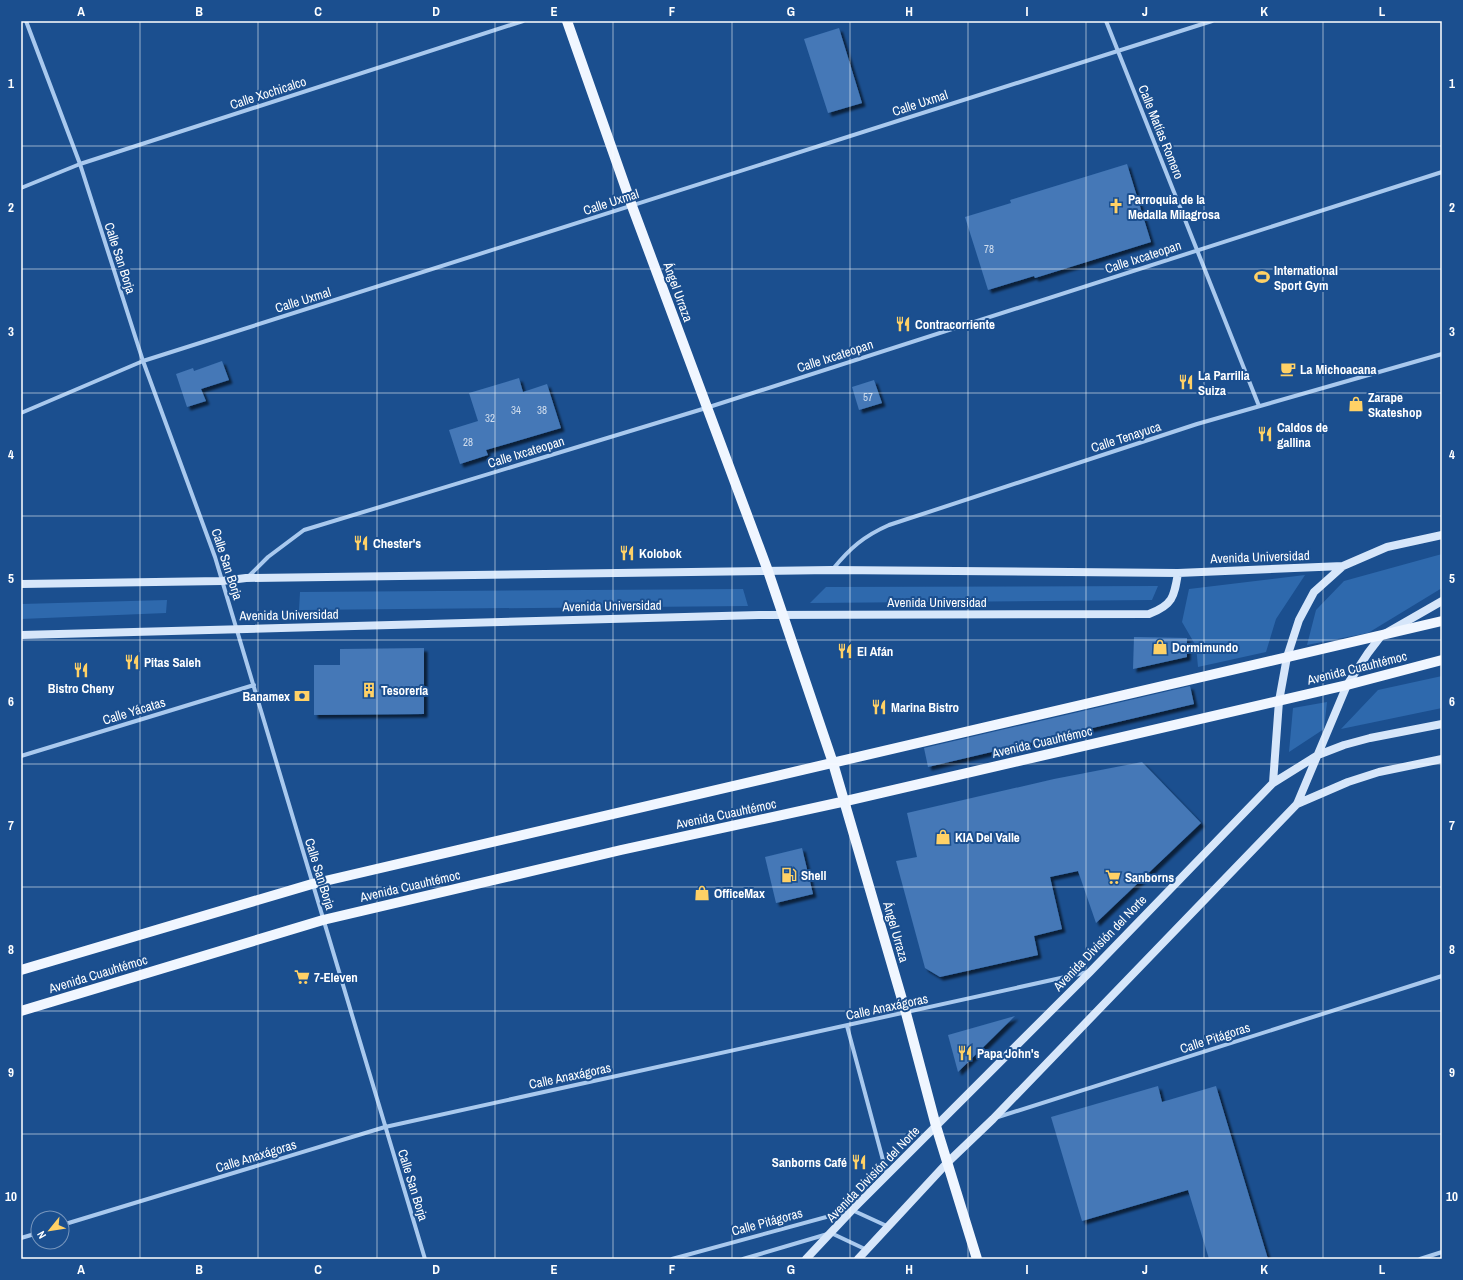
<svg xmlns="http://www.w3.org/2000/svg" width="1463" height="1280" viewBox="0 0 1463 1280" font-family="'Archivo Narrow',sans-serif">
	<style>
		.green { fill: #2e69ad }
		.building { fill: #4478b7; filter: url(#shadow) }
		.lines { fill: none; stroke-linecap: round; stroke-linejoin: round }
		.minor { stroke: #a9c9ee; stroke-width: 4 }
		.secondary { stroke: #d6e6fa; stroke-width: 8 }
		.primary { stroke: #f0f6ff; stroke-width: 10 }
		.grid { fill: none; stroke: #fff; stroke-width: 1; stroke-opacity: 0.55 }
		.labels { text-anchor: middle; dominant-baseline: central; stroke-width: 4; stroke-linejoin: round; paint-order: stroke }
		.number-label { font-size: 11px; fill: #d0dded }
		.street-label { font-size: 13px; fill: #fff; stroke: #1b4f8f }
		.poi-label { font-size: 13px; font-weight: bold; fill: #fff; stroke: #1b4f8f; text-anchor: start }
		.neatline { fill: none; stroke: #fff; stroke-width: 1.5 }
		.grid-label { font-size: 13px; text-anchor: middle; font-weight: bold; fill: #fff }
	</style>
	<defs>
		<filter id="shadow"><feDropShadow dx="3.5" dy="3.5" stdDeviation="1" flood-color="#0009"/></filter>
	</defs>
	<rect width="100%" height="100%" fill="#1b4f8f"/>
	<!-- green -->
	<path class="green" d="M1442,554V588L1368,633L1307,645L1316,610L1344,581Z
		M1305,575L1276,619L1266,652L1198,667L1196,646L1182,622L1189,589Z
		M1158,586L1152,600L810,603L826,587Z
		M743,589L748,606L299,610L300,592Z
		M167,600L166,613L21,619V604Z
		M1442,676V708L1341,729L1378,690Z
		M1327,702L1324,729L1289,752L1293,708Z"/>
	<!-- building -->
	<path class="building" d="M839,28L862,103L828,113L804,39Z
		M1127,164L1151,242L1035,278L1034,276L988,290L965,217L1011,203L1010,200Z
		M222,361L229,380L201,389L206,401L187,407L176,374L193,368L194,371Z
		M519,378L523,392L547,384L561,428L486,450L488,455L460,464L449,430L478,421L469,393Z
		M874,380L882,403L859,410L852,387Z
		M1134,637L1187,638V657L1133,669Z
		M424,648V714L314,715V665H340V649Z
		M1190,686L1194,704L928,767L924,748Z
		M1142,762L1201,823L1096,923L1078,871L1050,877L1062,929L1034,936L1038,955L940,977L925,968L896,861L917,857L907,813L1054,779Z
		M802,848L813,894L776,903L765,857Z
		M1015,1016L958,1072L948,1035Z
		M1158,1086L1162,1102L1216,1086L1268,1259H1209L1188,1190L1082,1221L1051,1117Z"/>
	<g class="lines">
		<!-- minor -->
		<path class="minor" d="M26,21L80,164L143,361L215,557L425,1259
			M1106,21L1259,406
			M21,188L80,164L523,21
			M21,413L143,361L1212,21
			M833,569C850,548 864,536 889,525L1197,424L1442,354
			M248,577L268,557L304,530L706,408L1442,172
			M21,756L254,685
			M847,1026L887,1175
			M998,1117L1442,976
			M62,1225L385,1127L1088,972
			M21,1238L38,1233
			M672,1259L852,1210L889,1227
			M743,1259L831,1233L867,1250
			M1420,1259L1442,1252"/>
		<!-- secondary -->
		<path class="secondary" d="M21,584L222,581L246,578L832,570L1178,573L1343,566
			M21,635L759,615L1149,614C1173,605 1174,597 1178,573
			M1273,783L1279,701L1287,657L1299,620L1314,592L1343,566L1387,547L1442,535
			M1297,804L1348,782L1379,772L1442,759
			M806,1259L852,1210L1090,972L1273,783L1318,755L1344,745L1370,738L1442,724
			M858,1259L947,1163L993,1119L1297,804L1347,685L1368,653L1381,636L1442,601"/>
		<!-- primary -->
		<path class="primary" d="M567,21L632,206L768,571L833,763L906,1013L936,1126L977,1259
			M21,970L312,884L1442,621
			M21,1011L323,920L621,850L846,801L1347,685L1442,660"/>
	</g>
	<!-- grid -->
	<path class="grid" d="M140,21V1259M258,21V1259M377,21V1259M495,21V1259M613,21V1259M732,21V1259M850,21V1259M968,21V1259M1086,21V1259M1204,21V1259M1323,21V1259M21,146H1442M21,269H1442M21,393H1442M21,516H1442M21,640H1442M21,764H1442M21,887H1442M21,1011H1442M21,1134H1442"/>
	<!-- icons -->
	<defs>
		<symbol id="church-bare" viewBox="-9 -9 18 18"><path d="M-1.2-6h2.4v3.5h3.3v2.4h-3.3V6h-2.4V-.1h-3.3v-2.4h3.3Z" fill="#ffd166" stroke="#1b4f8f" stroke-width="2.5" paint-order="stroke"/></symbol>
		<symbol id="stadium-bare" viewBox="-9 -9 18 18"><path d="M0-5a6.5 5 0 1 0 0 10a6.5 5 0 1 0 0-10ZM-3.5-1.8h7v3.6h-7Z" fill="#ffd166" stroke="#1b4f8f" stroke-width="2.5" paint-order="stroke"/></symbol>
		<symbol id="restaurant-bare" viewBox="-9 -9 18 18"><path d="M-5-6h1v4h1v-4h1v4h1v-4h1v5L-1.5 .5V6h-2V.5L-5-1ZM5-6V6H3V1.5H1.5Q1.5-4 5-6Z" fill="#ffd166" stroke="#1b4f8f" stroke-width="2.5" paint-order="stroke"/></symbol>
		<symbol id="cafe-bare" viewBox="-9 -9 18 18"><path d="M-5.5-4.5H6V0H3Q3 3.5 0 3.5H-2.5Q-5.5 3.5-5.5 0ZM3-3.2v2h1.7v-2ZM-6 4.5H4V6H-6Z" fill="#ffd166" stroke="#1b4f8f" stroke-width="2.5" paint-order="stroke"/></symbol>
		<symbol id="shop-bare" viewBox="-9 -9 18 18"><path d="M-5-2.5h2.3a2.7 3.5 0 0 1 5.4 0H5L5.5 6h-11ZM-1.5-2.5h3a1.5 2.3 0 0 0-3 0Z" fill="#ffd166" stroke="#1b4f8f" stroke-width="2.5" paint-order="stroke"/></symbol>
		<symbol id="building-bare" viewBox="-9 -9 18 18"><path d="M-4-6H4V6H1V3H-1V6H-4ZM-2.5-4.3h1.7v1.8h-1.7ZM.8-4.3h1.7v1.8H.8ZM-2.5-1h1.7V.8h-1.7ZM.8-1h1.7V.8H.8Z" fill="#ffd166" stroke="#1b4f8f" stroke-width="2.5" paint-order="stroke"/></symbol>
		<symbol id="bank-bare" viewBox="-9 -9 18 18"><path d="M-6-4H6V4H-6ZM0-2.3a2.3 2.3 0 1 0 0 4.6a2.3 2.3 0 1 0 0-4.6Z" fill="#ffd166" stroke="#1b4f8f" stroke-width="2.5" paint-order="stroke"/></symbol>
		<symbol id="fuel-bare" viewBox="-9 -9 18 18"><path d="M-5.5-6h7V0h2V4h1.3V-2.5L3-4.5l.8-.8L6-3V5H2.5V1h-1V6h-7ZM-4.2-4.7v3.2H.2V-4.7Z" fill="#ffd166" stroke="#1b4f8f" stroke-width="2.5" paint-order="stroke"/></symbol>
		<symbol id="supermarket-bare" viewBox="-9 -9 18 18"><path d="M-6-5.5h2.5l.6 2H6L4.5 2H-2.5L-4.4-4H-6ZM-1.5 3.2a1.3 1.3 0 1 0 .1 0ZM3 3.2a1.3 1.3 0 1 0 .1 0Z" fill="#ffd166" stroke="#1b4f8f" stroke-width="2.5" paint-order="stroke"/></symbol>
	</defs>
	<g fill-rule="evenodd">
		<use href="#church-bare" x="1105" y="195" width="22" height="22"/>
		<use href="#stadium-bare" x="1251" y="266" width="22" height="22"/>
		<use href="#restaurant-bare" x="892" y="313" width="22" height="22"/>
		<use href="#cafe-bare" x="1277" y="358" width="22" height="22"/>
		<use href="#restaurant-bare" x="1175" y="371" width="22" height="22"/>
		<use href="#shop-bare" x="1345" y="393" width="22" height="22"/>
		<use href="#restaurant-bare" x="1254" y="423" width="22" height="22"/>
		<use href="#restaurant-bare" x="350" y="532" width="22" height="22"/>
		<use href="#restaurant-bare" x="616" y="542" width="22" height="22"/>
		<use href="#shop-bare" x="1149" y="636" width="22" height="22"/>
		<use href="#restaurant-bare" x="834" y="640" width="22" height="22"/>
		<use href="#restaurant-bare" x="121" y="651" width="22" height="22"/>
		<use href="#restaurant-bare" x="70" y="659" width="22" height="22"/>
		<use href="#building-bare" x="358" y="679" width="22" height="22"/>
		<use href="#bank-bare" x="291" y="685" width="22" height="22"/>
		<use href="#restaurant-bare" x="868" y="696" width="22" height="22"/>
		<use href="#shop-bare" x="932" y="826" width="22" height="22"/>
		<use href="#fuel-bare" x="778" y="864" width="22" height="22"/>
		<use href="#supermarket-bare" x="1102" y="866" width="22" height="22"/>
		<use href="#shop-bare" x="691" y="882" width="22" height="22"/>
		<use href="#supermarket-bare" x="291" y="966" width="22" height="22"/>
		<use href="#restaurant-bare" x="954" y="1042" width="22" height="22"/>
		<use href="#restaurant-bare" x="848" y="1151" width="22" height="22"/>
	</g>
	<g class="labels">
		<!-- number labels -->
		<g class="number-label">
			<text x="989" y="249">78</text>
			<text x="868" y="397">57</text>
			<text x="516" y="410">34</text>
			<text x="542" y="410">38</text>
			<text x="490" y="418">32</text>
			<text x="468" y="442">28</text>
		</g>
		<!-- street labels -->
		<g class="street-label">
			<text transform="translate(268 93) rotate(-18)">Calle Xochicalco</text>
			<text transform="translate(920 103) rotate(-18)">Calle Uxmal</text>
			<text transform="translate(1161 132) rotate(68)">Calle Matías Romero</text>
			<text transform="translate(611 202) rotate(-18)">Calle Uxmal</text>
			<text transform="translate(1143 257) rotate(-18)">Calle Ixcateopan</text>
			<text transform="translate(120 258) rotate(72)">Calle San Borja</text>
			<text transform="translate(678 292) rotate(70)">Ángel Urraza</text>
			<text transform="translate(303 300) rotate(-17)">Calle Uxmal</text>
			<text transform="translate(835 356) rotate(-18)">Calle Ixcateopan</text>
			<text transform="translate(1126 437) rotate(-18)">Calle Tenayuca</text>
			<text transform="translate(526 452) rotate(-17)">Calle Ixcateopan</text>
			<text transform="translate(1260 557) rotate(-2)">Avenida Universidad</text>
			<text transform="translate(227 564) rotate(72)">Calle San Borja</text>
			<text x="937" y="602">Avenida Universidad</text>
			<text transform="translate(612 606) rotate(-1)">Avenida Universidad</text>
			<text transform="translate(289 615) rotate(-1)">Avenida Universidad</text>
			<text transform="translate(1357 668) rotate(-14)">Avenida Cuauhtémoc</text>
			<text transform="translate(134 711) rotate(-17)">Calle Yácatas</text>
			<text transform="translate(1042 742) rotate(-13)">Avenida Cuauhtémoc</text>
			<text transform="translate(726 814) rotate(-12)">Avenida Cuauhtémoc</text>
			<text transform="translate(320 874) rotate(73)">Calle San Borja</text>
			<text transform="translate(410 886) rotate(-13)">Avenida Cuauhtémoc</text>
			<text transform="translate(896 932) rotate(74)">Ángel Urraza</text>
			<text transform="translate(1100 943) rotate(-46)">Avenida División del Norte</text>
			<text transform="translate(98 974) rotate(-17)">Avenida Cuauhtémoc</text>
			<text transform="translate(887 1007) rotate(-12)">Calle Anaxágoras</text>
			<text transform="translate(1215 1038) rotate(-18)">Calle Pitágoras</text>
			<text transform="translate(570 1076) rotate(-12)">Calle Anaxágoras</text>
			<text transform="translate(256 1156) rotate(-17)">Calle Anaxágoras</text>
			<text transform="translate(873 1174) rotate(-46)">Avenida División del Norte</text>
			<text transform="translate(413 1185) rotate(73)">Calle San Borja</text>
			<text transform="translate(767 1222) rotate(-15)">Calle Pitágoras</text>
		</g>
		<!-- poi labels -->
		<g class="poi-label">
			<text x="1128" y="199">Parroquia de la<tspan x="1128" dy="15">Medalla Milagrosa</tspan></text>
			<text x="1274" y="270">International<tspan x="1274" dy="15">Sport Gym</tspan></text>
			<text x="915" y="324">Contracorriente</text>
			<text x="1300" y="369">La Michoacana</text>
			<text x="1198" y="375">La Parrilla<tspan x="1198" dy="15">Suiza</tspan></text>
			<text x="1368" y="397">Zarape<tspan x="1368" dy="15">Skateshop</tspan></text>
			<text x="1277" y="427">Caldos de<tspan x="1277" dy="15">gallina</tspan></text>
			<text x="373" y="543">Chester's</text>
			<text x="639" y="553">Kolobok</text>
			<text x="1172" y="647">Dormimundo</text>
			<text x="857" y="651">El Afán</text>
			<text x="144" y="662">Pitas Saleh</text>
			<text x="81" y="688" text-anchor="middle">Bistro Cheny</text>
			<text x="381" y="690">Tesorería</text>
			<text x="290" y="696" text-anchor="end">Banamex</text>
			<text x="891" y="707">Marina Bistro</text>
			<text x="955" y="837">KIA Del Valle</text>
			<text x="801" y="875">Shell</text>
			<text x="1125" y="877">Sanborns</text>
			<text x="714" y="893">OfficeMax</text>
			<text x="314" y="977">7-Eleven</text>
			<text x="977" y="1053">Papa John's</text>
			<text x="847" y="1162" text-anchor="end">Sanborns Café</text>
		</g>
	</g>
	<!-- border -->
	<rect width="1463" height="1280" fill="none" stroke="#1b4f8f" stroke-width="44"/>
	<!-- north arrow -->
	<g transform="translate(50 1230) rotate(240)"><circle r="19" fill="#1b4f8f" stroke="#7695bc"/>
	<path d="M0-3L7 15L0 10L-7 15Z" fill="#ffd166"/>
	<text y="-6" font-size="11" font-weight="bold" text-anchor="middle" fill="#ffffff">N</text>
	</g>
	<rect x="22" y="22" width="1419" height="1236" class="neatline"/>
	<g class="grid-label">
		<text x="81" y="16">A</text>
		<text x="199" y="16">B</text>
		<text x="318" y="16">C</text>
		<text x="436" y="16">D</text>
		<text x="554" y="16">E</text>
		<text x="672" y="16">F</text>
		<text x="791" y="16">G</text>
		<text x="909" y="16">H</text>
		<text x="1027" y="16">I</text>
		<text x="1145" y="16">J</text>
		<text x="1264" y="16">K</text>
		<text x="1382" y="16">L</text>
		<text x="11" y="88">1</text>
		<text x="1452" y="88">1</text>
		<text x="11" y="212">2</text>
		<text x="1452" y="212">2</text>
		<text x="11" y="336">3</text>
		<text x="1452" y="336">3</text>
		<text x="11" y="459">4</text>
		<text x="1452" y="459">4</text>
		<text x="11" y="583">5</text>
		<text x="1452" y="583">5</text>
		<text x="11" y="706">6</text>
		<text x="1452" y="706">6</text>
		<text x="11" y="830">7</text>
		<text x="1452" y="830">7</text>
		<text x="11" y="954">8</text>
		<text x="1452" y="954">8</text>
		<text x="11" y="1077">9</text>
		<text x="1452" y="1077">9</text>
		<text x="11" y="1201">10</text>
		<text x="1452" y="1201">10</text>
		<text x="81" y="1274">A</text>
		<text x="199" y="1274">B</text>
		<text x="318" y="1274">C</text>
		<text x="436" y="1274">D</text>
		<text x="554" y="1274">E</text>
		<text x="672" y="1274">F</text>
		<text x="791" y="1274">G</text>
		<text x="909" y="1274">H</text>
		<text x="1027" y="1274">I</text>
		<text x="1145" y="1274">J</text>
		<text x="1264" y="1274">K</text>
		<text x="1382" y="1274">L</text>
	</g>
</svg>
